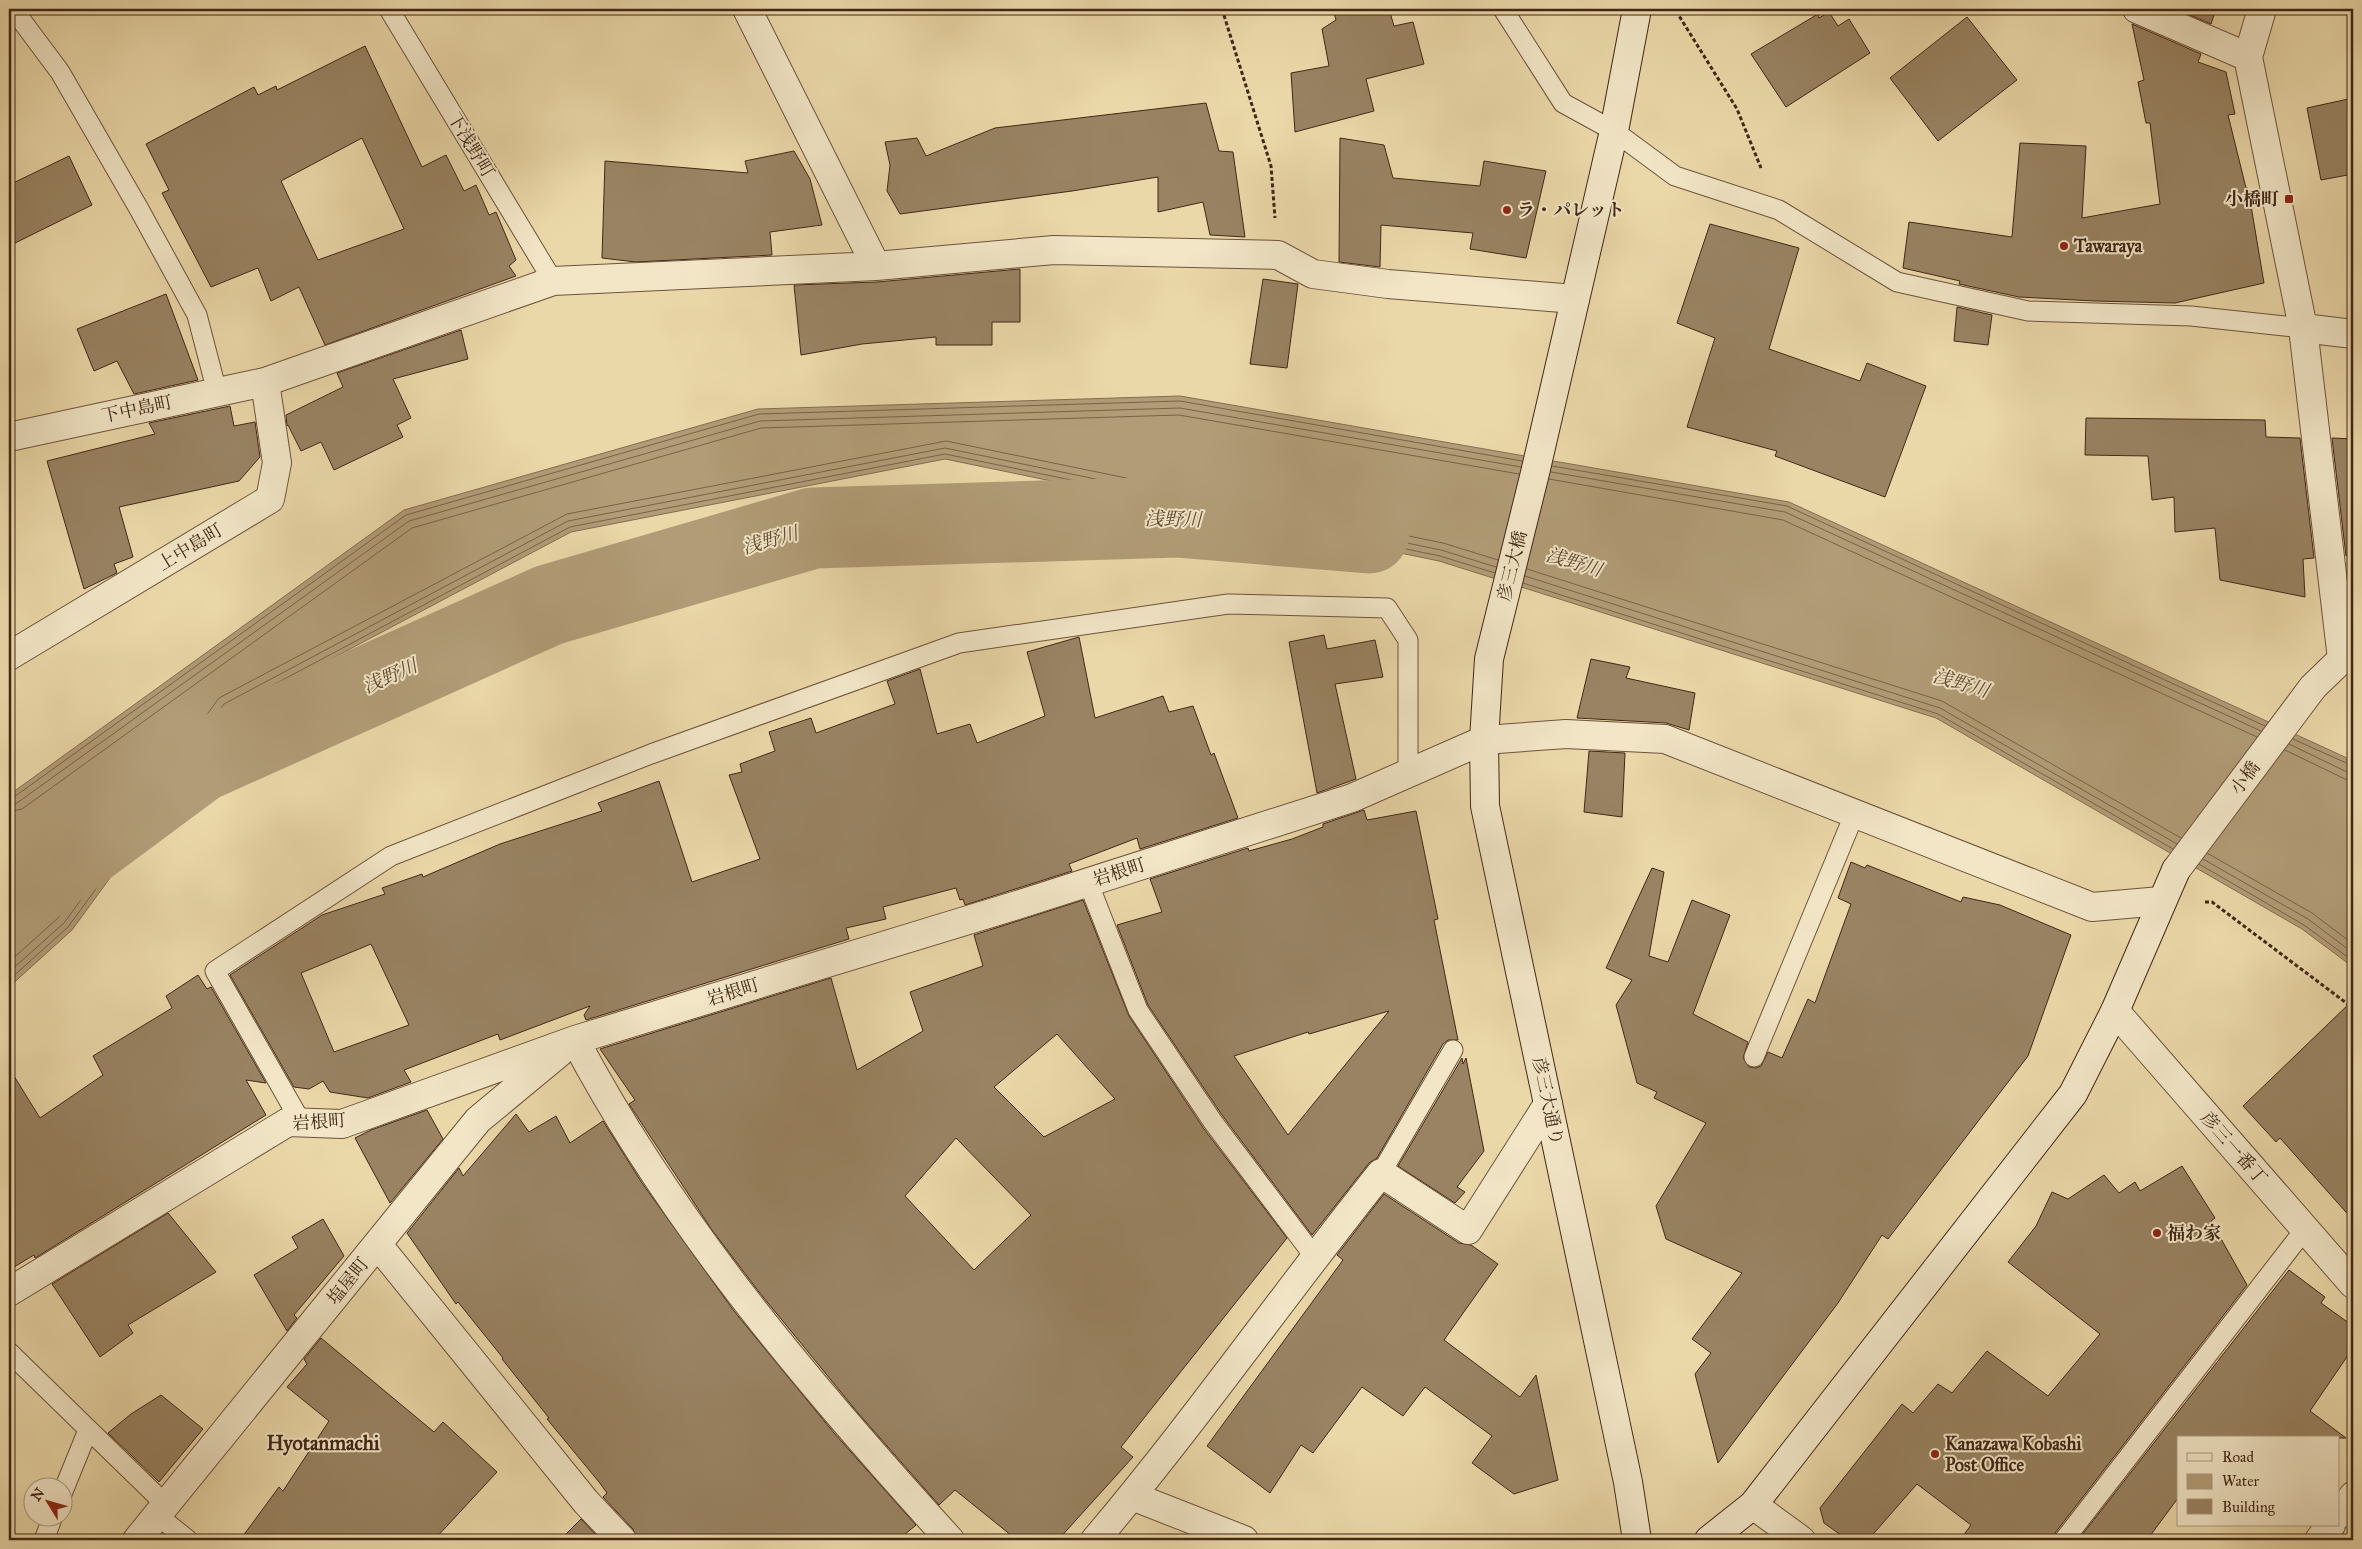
<svg xmlns="http://www.w3.org/2000/svg" width="2362" height="1549" viewBox="0 0 2362 1549" font-family="'IM FELL Great Primer','Noto Serif JP',serif">
	<style>
		.water { fill: #b19c77; stroke: #846d51 }
		.lines { fill: none; stroke-linecap: round; stroke-linejoin: round }
		.shore { stroke: #796247; stroke-width: 1 }
		.river { stroke: #b19c77; stroke-width: 81 }
		.building { fill: #998363; stroke: #412717; fill-rule: evenodd }
		.lane-casing { stroke: #6c533c; stroke-width: 21 }
		.street-casing { stroke: #6c533c; stroke-width: 30 }
		.secondary-casing { stroke: #412717; stroke-width: 30 }
		.path { stroke: #412717; stroke-width: 3; stroke-dasharray: 4 2.5; stroke-linecap: butt }
		.lane { stroke: #f2e6c7; stroke-width: 19 }
		.street { stroke: #f2e6c7; stroke-width: 28 }
		.secondary { stroke: #f2e6c7; stroke-width: 28 }
		.poi-dot { fill: #8f2418; stroke: #f2e6c7; stroke-width: 2 }
		.labels { text-anchor: middle; dominant-baseline: central; stroke-width: 4; stroke-linejoin: round; paint-order: stroke }
		.street-label { font-size: 18px; fill: #412717; stroke: #f2e6c7 }
		.poi-label { font-size: 18px; font-weight: bold; fill: #412717; stroke: #f2e6c7; text-anchor: start }
		.water-label { font-size: 19px; font-style: italic; fill: #634a34; stroke: #f2e6c7 }
		.quarter-label { font-size: 20px; font-weight: bold; fill: #412717; stroke: #f2e6c7 }
	</style>
	<rect width="100%" height="100%" fill="#ebd8a9"/>
	<filter id="stains"><feTurbulence type="fractalNoise" baseFrequency=".004" numOctaves="4"/><feColorMatrix values="0 0 0 0 .2 0 0 0 0 .09 0 0 0 0 .02 0 0 0 .5 -.17"/></filter>
	<radialGradient id="worn" r=".72"><stop offset=".6" stop-color="#630" stop-opacity="0"/><stop offset="1" stop-color="#630" stop-opacity=".3"/></radialGradient>
	<!-- water -->
	<path class="water" d="M1180,396L1789,502L2347,758L2353,763V967L2302,929L1936,718L1439,561L945,459L571,532L231,712L72,930L9,987V795L404,510L758,409Z"/>
	<g class="lines">
		<!-- shore -->
		<path class="shore" d="M1552,466L1787,506L2265,726
			M1551,472L1785,512L2261,731
			M1549,479L1783,520L2257,737
			M1527,569L1942,701L2181,838
			M1525,576L1940,708L2177,844
			M1523,583L1938,714L2173,849
			M2293,739L2353,766
			M2289,744L2347,772L2353,773
			M2285,750L2345,779L2353,780
			M9,799L14,797L406,515L759,414L1180,401L1522,461
			M9,805L17,803L409,521L760,421L1180,408L1521,467
			M9,812L22,809L412,528L761,428L1179,415L1519,474
			M2207,853L2312,913L2353,944
			M2203,859L2308,919L2353,953
			M2199,864L2304,925L2353,961
			M9,962L58,918L219,698L567,514L946,441L1443,543L1498,560
			M9,972L64,923L224,704L568,521L945,448L1441,550L1496,567
			M9,980L68,927L228,709L570,527L945,454L1440,556L1495,573"/>
		<!-- river -->
		<path class="river" d="M9,903L199,762L549,605L813,528L1177,517L1369,533"/>
	</g>
	<!-- building -->
	<path class="building" d="M1333,9H1389L1394,26L1413,22L1424,64L1366,79L1374,111L1295,132L1291,73L1329,66L1322,29L1336,20Z
		M2176,9H2216L2211,24Z
		M1829,12L1838,26L1849,19L1870,53L1786,107L1751,54L1818,14L1819,18Z
		M1967,17L2017,80L1938,141L1890,78Z
		M2132,24L2201,54L2198,62L2226,72L2235,114L2228,115L2246,188H2248L2264,283L2175,303L2095,301L2019,297L1959,284L1960,281L1903,268L1909,222L2012,237L2020,143L2086,146L2082,218L2160,204L2150,123H2146L2138,82L2144,80Z
		M365,46L422,167L446,155L464,191L476,185L489,215L496,212L516,260L509,266L516,276L325,345L299,287L271,301L258,268L211,287L162,193L169,190L146,144L254,87L258,95L276,86L277,90ZM362,138L404,229L318,260L281,181Z
		M2353,98V174L2321,180L2307,108Z
		M1206,103L1219,151L1233,152L1245,237L1210,235L1203,202L1158,212V177L1072,191L900,214L887,191L890,165L885,142L917,138L926,156L995,128Z
		M1340,138L1384,145L1393,178L1480,186L1484,161L1546,171L1526,258L1470,249L1473,233L1381,225L1380,267L1339,262Z
		M794,151L810,179L822,225L770,232L772,255L636,262L602,258L605,161L748,173L745,161Z
		M69,156L92,205L9,246V185Z
		M1710,224L1799,248L1769,349L1860,381L1867,363L1926,386L1885,497L1775,456L1777,451L1687,427L1715,338L1677,323Z
		M1020,269V322H992V345H936V337L862,344L801,355L794,285L877,282Z
		M1263,279L1298,284L1287,368L1250,364Z
		M166,294L198,380L134,394L117,361L94,371L77,329Z
		M1957,307L1992,315L1988,345L1954,341Z
		M461,330L468,359L393,379L411,418L397,425L403,437L334,470L321,442L301,451L288,425L287,426L286,415L343,387L337,373Z
		M230,406L234,426L255,422L260,457L239,481L119,507L133,557L114,564L117,573L84,589L47,461L155,434L149,423Z
		M2086,418L2265,420L2266,437L2300,438L2314,558L2303,559L2305,597L2220,580L2215,528L2175,532L2174,497L2152,500L2148,456L2085,455Z
		M2332,438L2353,439V556H2346Z
		M1324,635L1327,649L1375,640L1383,677L1335,684L1356,779L1317,793L1289,642Z
		M1079,637L1095,718L1163,696L1169,712L1193,706L1211,755L1214,753L1238,818L1140,849L1137,838L1069,864L1072,871L965,905L963,899L960,900L956,888L883,907L886,919L846,928L849,939L586,1020L584,1015L590,1006L500,1040L498,1034L404,1070L411,1082L368,1098L330,1092L323,1081L309,1089L294,1087L230,975L322,915L385,894L382,888L422,874L423,877L500,844L602,811L598,803L659,781L692,882L760,859L729,775L742,772L740,764L775,751L769,732L811,718L816,733L895,704L887,681L920,669L937,734L970,724L977,743L1045,716L1027,652ZM371,944L409,1025L334,1052L301,973Z
		M1591,659L1630,667L1626,678L1695,693L1689,730L1666,723L1577,718Z
		M1589,751L1625,753L1622,817L1584,812Z
		M1364,810L1367,820L1416,811L1438,919L1434,920L1458,1040H1448L1443,1044L1377,1158L1369,1163L1312,1235L1222,1115L1148,1005L1117,925L1162,912L1150,879L1248,848L1249,851L1292,839L1323,827V824ZM1389,1011L1288,1135L1234,1056L1308,1032L1309,1034Z
		M1851,862L1865,868L1867,865L1961,902L1963,897L2000,905L2071,935L2028,1056L1888,1239L1882,1235L1838,1303L1718,1463L1695,1374L1711,1353L1692,1339L1742,1273L1666,1239L1656,1206L1706,1123L1654,1098L1657,1092L1637,1083L1616,1005L1632,980L1606,968L1652,868L1664,872L1649,956L1668,962L1692,900L1730,915L1693,1014L1748,1042L1743,1058L1749,1067L1756,1068L1761,1066L1768,1052L1782,1058L1808,999L1815,1003L1851,904L1838,898Z
		M1083,900L1129,1016L1204,1129L1287,1238L1121,1447L1133,1457L1058,1540H1017L955,1490L939,1505L858,1413L759,1292L712,1230L629,1104L635,1100L600,1049L831,978L857,1070L923,1031L910,992L983,966L974,935ZM1057,1034L1115,1099L1044,1137L994,1087ZM956,1138L1031,1215L974,1270L905,1196Z
		M198,975L207,989L211,987L266,1083L246,1080L266,1115L35,1258L34,1255L9,1270V1068L40,1118L103,1075L93,1056L172,1008L166,996Z
		M2353,1000V1220L2280,1138L2276,1142L2243,1106Z
		M1462,1058L1463,1064L1466,1058L1484,1151L1457,1187L1465,1192L1455,1203L1398,1166Z
		M427,1110L443,1139L390,1203L355,1138L371,1130Z
		M516,1114L529,1132L556,1116L570,1143L603,1121L642,1183L734,1311L834,1433L916,1525L898,1540H637L633,1529L603,1497L607,1493L599,1482L547,1419L549,1418L502,1359L503,1358L458,1302L456,1304L407,1233L459,1168L463,1176Z
		M2182,1166L2215,1218L2211,1221L2247,1285L2055,1533L2053,1540H1960L1971,1525L1917,1484L1868,1540H1848L1824,1523L1820,1508L1902,1404L1913,1413L1938,1384L1952,1393L1987,1351L2048,1396L2100,1334L2008,1262L2036,1226L2052,1192L2068,1199L2104,1175L2119,1193L2135,1182L2140,1191Z
		M1384,1194L1459,1243L1471,1245L1498,1264L1444,1340L1520,1397L1536,1375L1558,1480L1514,1494L1472,1463L1492,1436L1425,1387L1403,1416L1362,1387L1313,1453L1301,1445L1270,1493L1207,1446L1343,1260L1337,1255Z
		M168,1213L216,1272L128,1325L133,1333L100,1357L52,1284Z
		M323,1219L344,1256L294,1315L297,1318L287,1331L254,1275L298,1248L292,1237Z
		M2289,1270L2325,1297L2321,1303L2353,1326V1348L2310,1411L2346,1438H2178V1498L2147,1540H2078Z
		M321,1338L434,1432L443,1422L497,1472L434,1540H240L279,1487L283,1491L329,1421L287,1387L307,1364L304,1359Z
		M161,1395L203,1429L159,1482L108,1433L131,1414Z
		M581,1519L601,1540H560Z"/>
	<g class="lines">
		<defs>
			<path id="lane" d="M13,9L60,72L139,209L197,315L217,392
				M389,9L553,281
				M1503,9L1563,103L1614,131L1675,176L1779,210L1897,282L2028,311L2191,316L2303,328
				M1088,882L1138,1010L1213,1122L1314,1256
				M1754,1057L1854,815
				M301,1122L215,971L391,856L651,754L959,643L1228,604L1387,608L1408,640V773
				M1381,1173L1453,1050
				M9,1352L165,1504
				M62,1494L88,1430
				M157,1515L188,1540
				M44,1540L53,1516
				M2064,1540L2305,1229"/>
			<path id="street" d="M747,9L876,266
				M2137,9L2248,57
				M2262,9L2248,57L2303,328L2342,659
				M2303,328L2353,334
				M9,437L265,382L553,281L876,266L1054,250L1278,255L1313,274L1388,284L1575,299
				M9,656L270,499L277,463L265,382
				M2176,870L2313,687L2342,659L2353,653
				M2115,1011L2353,1284
				M575,1040C673,1225 810,1386 950,1540
				M378,1245L586,1502L622,1540
				M9,1292L288,1122L342,1124L575,1040L1014,906L1352,798L1484,740L1566,734L1665,739L2092,907L2161,901
				M1132,1496L1244,1540
				M1753,1505L1801,1540
				M2338,1515L2353,1496
				M137,1540L478,1120L559,1053
				M1095,1540C1195,1422 1284,1294 1381,1173L1468,1230L1548,1104
				M2319,1540L2331,1525"/>
			<path id="secondary" d="M1637,9L1614,131L1535,473L1489,659L1484,740L1485,806L1628,1482L1637,1540
				M1709,1540L1753,1505L2073,1094L2115,1011L2176,870"/>
		</defs>
		<!-- lane casing -->
		<use href="#lane" class="lane-casing"/>
		<!-- street casing -->
		<use href="#street" class="street-casing"/>
		<!-- secondary casing -->
		<use href="#secondary" class="secondary-casing"/>
		<!-- path -->
		<path class="path" d="M1222,9L1271,166L1275,218
			M1676,11L1737,109L1761,168
			M2205,902H2212L2353,1008"/>
		<!-- lane -->
		<use href="#lane" class="lane"/>
		<!-- street -->
		<use href="#street" class="street"/>
		<!-- secondary -->
		<use href="#secondary" class="secondary"/>
	</g>
	<!-- markers -->
	<g class="poi-dot">
		<rect x="2284" y="194" width="10" height="10" rx="2.5"/>
		<circle cx="1507" cy="210" r="5"/>
		<circle cx="2064" cy="246" r="5"/>
		<circle cx="2157" cy="1233" r="5"/>
		<circle cx="1935" cy="1454" r="5"/>
	</g>
	<g class="labels">
		<!-- street labels -->
		<g class="street-label">
			<text transform="translate(471 145) rotate(59)">下浅野町</text>
			<text transform="translate(137 409) rotate(-12)">下中島町</text>
			<text transform="translate(190 547) rotate(-31)">上中島町</text>
			<text transform="translate(1512 566) rotate(-76)">彦三大橋</text>
			<text transform="translate(2245 778) rotate(-53)">小橋</text>
			<text transform="translate(1119 872) rotate(-18)">岩根町</text>
			<text transform="translate(733 992) rotate(-17)">岩根町</text>
			<text transform="translate(1548 1101) rotate(78)">彦三大通り</text>
			<text transform="translate(319 1122) rotate(-4)">岩根町</text>
			<text transform="translate(2234 1148) rotate(49)">彦三一番丁</text>
			<text transform="translate(348 1281) rotate(-51)">塩屋町</text>
		</g>
		<!-- poi labels -->
		<g class="poi-label">
			<text x="2279" y="199" text-anchor="end">小橋町</text>
			<text x="1517" y="210">ラ・パレット</text>
			<text x="2074" y="246">Tawaraya</text>
			<text x="2167" y="1233">福わ家</text>
			<text x="1945" y="1444">Kanazawa Kobashi<tspan x="1945" dy="21">Post Office</tspan></text>
		</g>
		<!-- water labels -->
		<g class="water-label">
			<text transform="translate(1173 519) rotate(1)">浅野川</text>
			<text transform="translate(770 540) rotate(-16)">浅野川</text>
			<text transform="translate(1574 562) rotate(17)">浅野川</text>
			<text transform="translate(390 676) rotate(-24)">浅野川</text>
			<text transform="translate(1961 683) rotate(17)">浅野川</text>
		</g>
		<!-- quarter labels -->
		<g class="quarter-label">
			<text x="323" y="1443">Hyotanmachi</text>
		</g>
	</g>
	<!-- margin -->
	<rect width="2362" height="1549" fill="none" stroke="#ebd8a9" stroke-width="30"/>
	<rect x="10" y="10" width="2342" height="1529" fill="none" stroke="#412717" stroke-width="2.5"/>
	<rect x="15" y="15" width="2332" height="1519" fill="none" stroke="#412717"/>
	<!-- legend -->
	<rect x="2177" y="1436" width="162" height="90" fill="#f2e6c7" stroke="#ab9a81"/>
	<rect x="2187" y="1453" width="25" height="8" fill="#f2e6c7" stroke="#ab9a81"/>
	<text x="2222" y="1462" font-size="15" fill="#412717">Road</text>
	<rect x="2187" y="1474" width="25" height="15" fill="#b19c77" stroke="#ab9a81"/>
	<text x="2222" y="1486" font-size="15" fill="#412717">Water</text>
	<rect x="2187" y="1499" width="25" height="15" fill="#998363" stroke="#ab9a81"/>
	<text x="2222" y="1512" font-size="15" fill="#412717">Building</text>
	<!-- north arrow -->
	<g transform="translate(48 1502) rotate(307)"><circle r="24" fill="#f2e6c7" stroke="#ab9a81"/>
	<path d="M0-4L9 19L0 12L-9 19Z" fill="#8f2418"/>
	<text y="-8" font-size="14" font-weight="bold" text-anchor="middle" fill="#412717">N</text>
	</g>
	<rect width="100%" height="100%" filter="url(#stains)"/>
	<rect width="100%" height="100%" fill="url(#worn)"/>
</svg>
